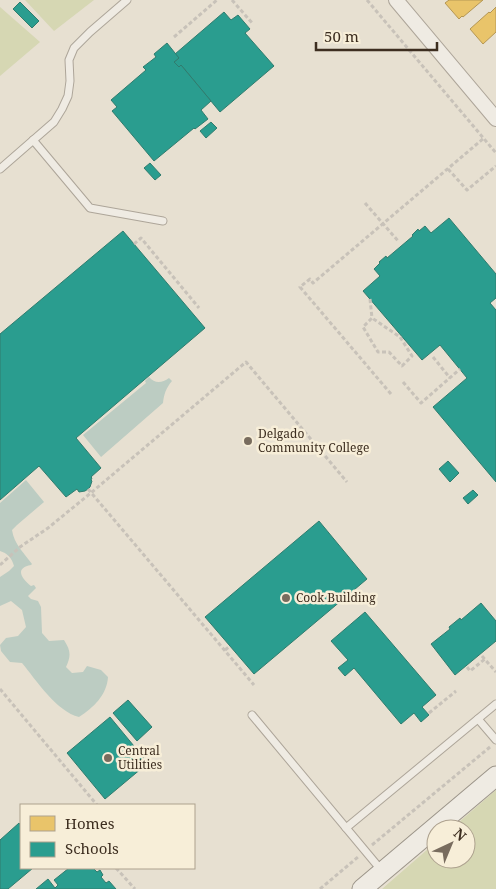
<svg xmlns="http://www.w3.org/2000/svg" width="496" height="889" viewBox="0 0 496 889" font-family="'Noto Serif',serif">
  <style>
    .green { fill: #d6d7b3 }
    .water { fill: #bcccc2 }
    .homes { fill: #e9c46a; stroke: #b59754 }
    .schools { fill: #2a9d8f; stroke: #307c6e }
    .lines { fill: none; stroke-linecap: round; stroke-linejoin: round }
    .lane-casing { stroke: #ada599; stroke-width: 9 }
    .street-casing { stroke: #ada599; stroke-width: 16 }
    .secondary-casing { stroke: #9c958a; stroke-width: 21 }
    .path { stroke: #c8c2b9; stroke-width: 3; stroke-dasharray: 4 2.5; stroke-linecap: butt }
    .lane { stroke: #efebe3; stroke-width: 7 }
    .street { stroke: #efebe3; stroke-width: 14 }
    .secondary { stroke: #efebe3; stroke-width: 19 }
    .poi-dot { fill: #786c5e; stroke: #f7eed8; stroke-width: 2 }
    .labels { text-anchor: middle; stroke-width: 5; stroke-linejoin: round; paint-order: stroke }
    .poi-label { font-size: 12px; fill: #3d2e20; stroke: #f7eed8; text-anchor: start }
  </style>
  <rect width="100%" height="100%" fill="#e7e0d1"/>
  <g class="green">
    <path d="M25 0H94L54 31Z"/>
    <path d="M0 7 40 42 0 76Z"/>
    <path d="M496 790V889H382L436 842V859H466V829H451Z"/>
  </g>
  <g class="water">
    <path d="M149 377C155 384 162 383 169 378L172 381C166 388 164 394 163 403L101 457 83 435 146 383 145 381Z"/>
    <path d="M26 480 44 502 17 525 12 530C14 544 24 553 32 564L31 565C14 568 22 579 31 586L34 585 36 588 28 596 31 599 38 601 41 607 42 633 49 641 64 640C71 651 71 656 66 667L72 673 83 672 87 666 101 670 108 677C107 695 93 708 79 717 57 712 36 680 22 663L10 662 1 651 0 645 6 638 18 636 26 627 22 610 11 601 0 606V577L9 571 14 566C12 558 7 553 0 551V503Z"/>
  </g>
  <g class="homes">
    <path d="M449 0H448H483L463 17 462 16 459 19 445 3Z"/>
    <path d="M496 7V32L483 44 470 29 489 12 490 13Z"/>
  </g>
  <g class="schools">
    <path d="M20 2 39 21 32 28 13 9Z"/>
    <path d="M224 12 231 20 238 15 250 29 245 33 274 66 220 112 181 65 179 67 174 62 179 58 175 54Z"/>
    <path d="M167 43 179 58 174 62 179 67 181 65 211 101 201 110 208 119 195 129 194 128 154 161 112 111 117 107 111 100 146 70 143 67 156 57 154 54Z"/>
    <path d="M211 122 217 128 206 138 200 131Z"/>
    <path d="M150 163 161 175 155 180 144 168Z"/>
    <path d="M449 218 496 274V298L490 303 496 310V482L433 407 467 378 440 345 422 360 363 291 380 276 374 269 380 263 379 262 386 256 387 258 413 236 412 235 418 229 419 231 425 226 431 233Z"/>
    <path d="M123 231 205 328 76 438 101 468 91 477 92 478 91 480 92 481 90 487 88 489 85 491 79 492 77 489 66 497 39 466 0 500V334Z"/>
    <path d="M448 461 459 473 450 482 439 469Z"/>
    <path d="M473 490 478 495 468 504 463 498Z"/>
    <path d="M319 521 367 579 254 674 205 617Z"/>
    <path d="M481 603 496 621V641L455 675 431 644 450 629 449 627 460 618 461 620Z"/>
    <path d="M365 612 436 695 422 707 429 715 421 722 414 713 401 724 354 668 345 676 338 668 348 660 331 641Z"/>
    <path d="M128 700 152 727 137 741 113 713Z"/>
    <path d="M110 717 148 763 105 799 67 753Z"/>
    <path d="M19 823 21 826V868H33L8 889H0V840Z"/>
    <path d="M69 868H93L97 872 100 870 103 875 101 877 106 883 109 881 116 889H36L48 879 55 888 58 885 54 880Z"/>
  </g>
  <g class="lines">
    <g class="lane-casing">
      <g id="lane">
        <path d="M33 140 90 208 163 221"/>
        <path d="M0 169 54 122 62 109 68 96 70 81 69 60 74 48 90 32 127 0"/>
        <path d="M252 715 382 871"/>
        <path d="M478 719 496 740"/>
        <path d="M346 828 496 704"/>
      </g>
    </g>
    <g class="street-casing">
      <path id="street" d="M396 0 496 119"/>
    </g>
    <g class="secondary-casing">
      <path id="secondary" d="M362 889 496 776"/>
    </g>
    <g class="path">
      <path d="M232 0 253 24"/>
      <path d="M367 0 496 153"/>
      <path d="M174 37 217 0"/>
      <path d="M448 169 467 190 496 166"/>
      <path d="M365 203 399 242"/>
      <path d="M134 244 141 238 199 308"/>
      <path d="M370 299 372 318 363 327 378 352H389L402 366 412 356 400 337 372 318"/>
      <path d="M433 357 450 378"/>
      <path d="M403 382 421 403 460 369"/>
      <path d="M391 394 300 287 310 279 313 283 484 138"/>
      <path d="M88 489 254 685"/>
      <path d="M0 565 20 547 48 528 92 492 246 362 347 482"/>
      <path d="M225 650 230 646"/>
      <path d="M482 656 496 672"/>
      <path d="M467 667 470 671 485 659"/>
      <path d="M0 689 97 805"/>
      <path d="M429 713 456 691"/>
      <path d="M372 845 490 747"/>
      <path d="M116 868 135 889"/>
      <path d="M320 889 358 857"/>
    </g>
    <use href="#lane" class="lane"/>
    <use href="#street" class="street"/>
    <use href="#secondary" class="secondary"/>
  </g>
  <g class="poi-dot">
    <circle cx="248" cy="441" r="5"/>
    <circle cx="286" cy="598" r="5"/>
    <circle cx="108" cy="758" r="5"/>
  </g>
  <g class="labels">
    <g class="poi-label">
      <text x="258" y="438">Delgado<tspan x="258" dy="14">Community College</tspan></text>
      <text x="296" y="602">Cook Building</text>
      <text x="118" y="755">Central<tspan x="118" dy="14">Utilities</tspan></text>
    </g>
  </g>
  <rect x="20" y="804" width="175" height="65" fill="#f7eed8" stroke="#ada18e"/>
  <rect x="30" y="816" width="25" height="15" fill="#e9c46a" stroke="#ada18e"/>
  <text x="65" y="829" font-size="15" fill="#3d2e20">Homes</text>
  <rect x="30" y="842" width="25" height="15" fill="#2a9d8f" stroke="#ada18e"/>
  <text x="65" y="854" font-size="15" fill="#3d2e20">Schools</text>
  <g transform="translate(451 844) rotate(44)"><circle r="24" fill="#f7eed8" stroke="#ada18e"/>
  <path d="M0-4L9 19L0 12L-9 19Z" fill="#786c5e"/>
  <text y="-8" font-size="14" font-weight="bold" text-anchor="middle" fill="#3d2e20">N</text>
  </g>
  <path d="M316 42v8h121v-8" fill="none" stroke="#3d2e20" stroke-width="2.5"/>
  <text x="324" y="42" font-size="15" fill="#3d2e20" stroke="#f7eed8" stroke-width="4" paint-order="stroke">50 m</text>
</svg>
